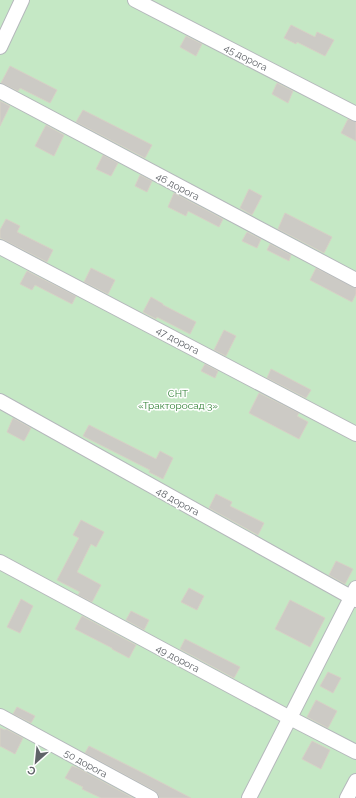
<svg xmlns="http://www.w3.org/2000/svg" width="356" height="798" viewBox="0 0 356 798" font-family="Raleway,sans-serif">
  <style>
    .green { fill: #c5e8c5 }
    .building { fill: #cccac5; stroke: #d6d1c6 }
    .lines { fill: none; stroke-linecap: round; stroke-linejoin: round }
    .minor-casing { stroke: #b5b8bc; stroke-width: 16 }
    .minor { stroke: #fff; stroke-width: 14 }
    .labels { text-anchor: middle; stroke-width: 3; stroke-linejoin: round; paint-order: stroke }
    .street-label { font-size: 10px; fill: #5f6368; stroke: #fff }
    .park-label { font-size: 10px; fill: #348238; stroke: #fff }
  </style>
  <rect width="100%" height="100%" fill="#f1efe8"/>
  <rect class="green" x="0" y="0" width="356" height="798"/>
  <g class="building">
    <path d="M291 25 315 37 317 32 334 40 325 56 297 42 296 44 284 38Z"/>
    <path d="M186 36 202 44 196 56 180 47Z"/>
    <path d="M10 66 57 90 50 103 20 88 18 91 1 83Z"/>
    <path d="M277 83 293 91 288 103 272 94Z"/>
    <path d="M0 101 10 106 0 126Z"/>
    <path d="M83 110 152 145 145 158 76 122Z"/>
    <path d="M348 119 356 122V141L341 133Z"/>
    <path d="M46 125 64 135 54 156 35 146Z"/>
    <path d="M103 155 118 163 111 176 96 169Z"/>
    <path d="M140 175 152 181 147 192 135 186Z"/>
    <path d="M249 189 262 196 252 215 240 208Z"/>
    <path d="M174 193 223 219 219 227 188 211 186 216 168 207Z"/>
    <path d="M285 213 332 237 324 253 278 229Z"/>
    <path d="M6 219 20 226 17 232 53 250 47 262 0 238V230Z"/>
    <path d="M247 232 261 239 257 248 242 241Z"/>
    <path d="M270 244 291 255 289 261 267 250Z"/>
    <path d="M91 268 115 280 108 294 84 282Z"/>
    <path d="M316 268 356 288V294L352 302 310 280Z"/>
    <path d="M27 271 76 296 72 304 35 285 32 290 20 284Z"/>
    <path d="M151 297 163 304V305L196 322 190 334 157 317 156 319 143 312Z"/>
    <path d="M224 330 236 336 226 356 214 350Z"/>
    <path d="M205 364 218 371 215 378 201 371Z"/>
    <path d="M271 369 311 390 306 398 267 378Z"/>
    <path d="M259 393 299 413 297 416 308 422 299 439 249 413Z"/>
    <path d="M13 418 31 428 24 441 7 432Z"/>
    <path d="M89 425 156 459 160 451 173 458 163 479 149 472 150 470 83 436Z"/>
    <path d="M216 494 232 502 230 506 264 523 258 535 209 508Z"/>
    <path d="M81 520 104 532 96 547 91 544 77 572 101 585 92 602 78 595 80 592 57 580 79 538 73 535Z"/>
    <path d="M336 561 353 569 345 584 329 575Z"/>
    <path d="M189 588 204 596 197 610 181 602Z"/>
    <path d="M21 599 33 606 20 633 7 627Z"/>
    <path d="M290 600 325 618 310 647 275 629Z"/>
    <path d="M131 611 149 620 144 630 126 620Z"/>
    <path d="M82 616 136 645 129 658 112 649V648L75 629Z"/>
    <path d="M185 639 240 667 234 678 180 649Z"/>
    <path d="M328 672 341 678 333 693 320 686Z"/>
    <path d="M316 700 337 711 328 728 307 717Z"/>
    <path d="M17 707 35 716 31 723 13 714Z"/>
    <path d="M0 728 5 730 6 729 23 738 15 754 0 746Z"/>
    <path d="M312 741 330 750 321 769 302 759Z"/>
    <path d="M89 746 145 774 191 798H159L158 794 155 791 85 753Z"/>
    <path d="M72 766 78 768 133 798H101L82 789 83 787 65 778Z"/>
  </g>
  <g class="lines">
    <g class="minor-casing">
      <g id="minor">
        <path d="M135 0 356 114"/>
        <path d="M0 47 22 0"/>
        <path d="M0 91 356 280"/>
        <path d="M0 247 356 434"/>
        <path d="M0 401 356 600"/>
        <path d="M0 562 290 718 356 752"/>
        <path d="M0 716 151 798"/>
        <path d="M249 798 356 588"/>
        <path d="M347 798 356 781"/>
      </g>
    </g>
    <use href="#minor" class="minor"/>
  </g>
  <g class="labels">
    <g class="street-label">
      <text transform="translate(246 57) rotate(27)" y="4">45 дорога</text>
      <text transform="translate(178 186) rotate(28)" y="4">46 дорога</text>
      <text transform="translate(178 340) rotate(28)" y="4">47 дорога</text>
      <text transform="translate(178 501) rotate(29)" y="4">48 дорога</text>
      <text transform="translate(178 658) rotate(28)" y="4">49 дорога</text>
      <text transform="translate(86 763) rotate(29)" y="4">50 дорога</text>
    </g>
    <g class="park-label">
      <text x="178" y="397">СНТ<tspan x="178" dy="12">«Тракторосад 3»</tspan></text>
    </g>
  </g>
  <g transform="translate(36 762) rotate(207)" stroke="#ffffff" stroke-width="3" paint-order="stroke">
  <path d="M0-3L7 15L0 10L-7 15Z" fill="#5f6368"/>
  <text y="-6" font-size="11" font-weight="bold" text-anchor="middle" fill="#5f6368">С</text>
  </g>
</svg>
